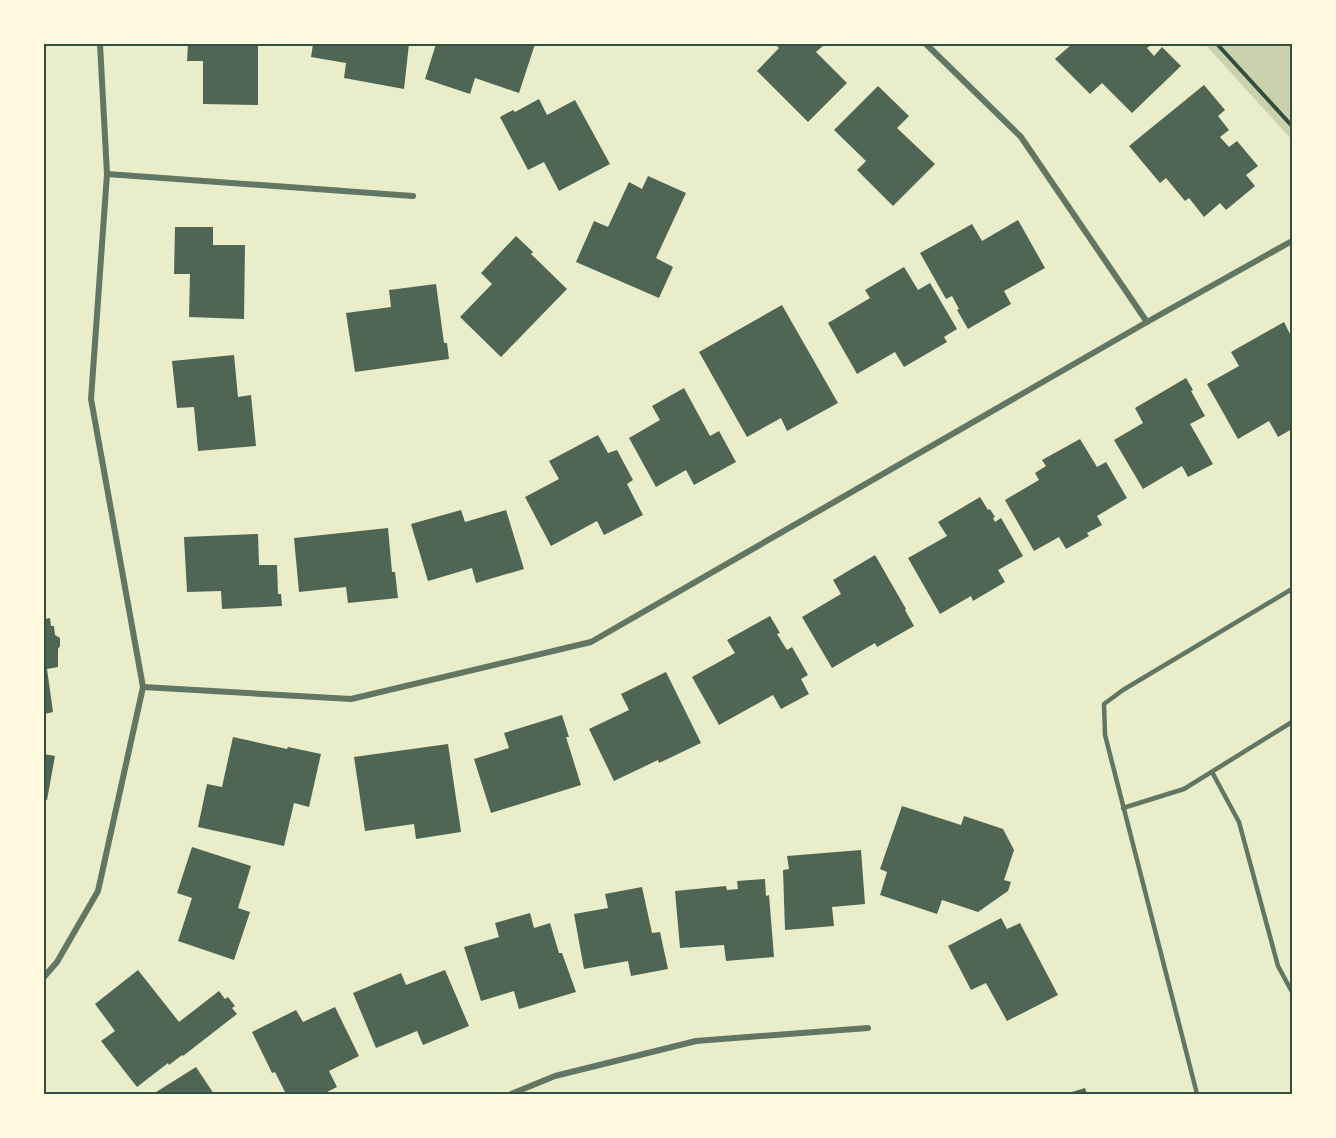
<svg xmlns="http://www.w3.org/2000/svg" width="1336" height="1138" viewBox="0 0 1336 1138" font-family="'IBM Plex Sans',sans-serif">
  <style>
    .green { fill: #cad2ad }
    .building { fill: #4f6655 }
    .lines { fill: none; stroke-linecap: round; stroke-linejoin: round }
    .path { stroke: #344e41; stroke-width: 4 }
    .service { stroke: #617663; stroke-width: 4.5 }
    .minor { stroke: #617663; stroke-width: 6 }
    .neatline { fill: none; stroke: #344e41; stroke-width: 2 }
  </style>
  <rect width="100%" height="100%" fill="#e9edc9"/>
  <path class="green" d="M1205 44H1292V140Z"/>
  <g class="building">
    <path d="M188 44H258V105L203 104V61H187Z"/>
    <path d="M313 44H409L404 89 344 78 346 63 311 57Z"/>
    <path d="M436 44H535L519 93 475 78 470 94 425 79Z"/>
    <path d="M775 44H825L816 52 847 83 808 122 757 71 779 48Z"/>
    <path d="M1072 44H1152L1147 48 1154 56 1162 47 1181 66 1132 113 1102 83 1090 94 1055 59Z"/>
    <path d="M1204 85 1225 110 1218 116 1229 130 1220 137 1229 147 1237 141 1258 166 1246 175 1255 186 1226 210 1220 203 1204 217 1189 198 1185 201 1166 178 1160 183 1129 146Z"/>
    <path d="M878 86 909 116 897 128 935 164 893 206 857 170 866 161 834 130Z"/>
    <path d="M539 99 547 115 575 100 610 164 559 191 544 162 528 170 500 117 513 110 515 112Z"/>
    <path d="M648 176 686 193 656 258 673 267 659 298 576 262 594 221 608 227 629 182 642 189Z"/>
    <path d="M1018 220 1045 268 1004 291 1011 304 968 329 957 310 959 309 952 296 946 299 920 253 972 224 982 241Z"/>
    <path d="M175 227H213V245H245L244 319 189 317 190 274H174Z"/>
    <path d="M516 236 533 252 531 254 567 289 501 357 460 317 492 284 481 273Z"/>
    <path d="M904 267 918 290 930 283 957 329 944 337 947 342 904 367 895 352 857 374 828 323 870 298 865 290Z"/>
    <path d="M436 284 444 343H447L449 359 355 372 346 313 391 307 389 290Z"/>
    <path d="M782 305 838 403 787 431 781 418 747 437 699 352Z"/>
    <path d="M1284 322 1292 338V429L1278 437 1269 421 1238 439 1207 384 1239 366 1231 352Z"/>
    <path d="M234 355 238 397 251 395 256 446 198 451 194 407 177 408 172 361Z"/>
    <path d="M1186 378 1193 390 1191 391 1205 416 1190 424 1213 464 1188 477 1182 466 1143 489 1114 440 1143 423 1135 408Z"/>
    <path d="M684 388 710 436 719 431 736 462 694 485 686 470 656 487 629 438 660 420 652 406Z"/>
    <path d="M598 435 608 453 617 450 633 480 627 484 643 515 604 535 597 521 551 546 525 497 559 479 549 461Z"/>
    <path d="M1080 439 1097 467 1106 462 1127 498 1097 516 1102 525 1087 533 1089 536 1066 549 1059 537 1034 551 1005 500 1039 480 1035 473 1046 466 1042 460Z"/>
    <path d="M980 497 988 510 990 509 995 517 993 518 995 522 1001 518 1023 556 998 570 1005 582 973 601 971 596 940 614 908 558 947 536 938 522Z"/>
    <path d="M461 510 465 522 506 510 524 569 476 583 472 568 428 581 411 524Z"/>
    <path d="M388 528 392 572H395L398 598 348 603 346 587 299 592 294 538Z"/>
    <path d="M258 534 259 565H277L278 594H281L282 606 222 609 221 591 187 592 184 537Z"/>
    <path d="M875 555 906 609 905 610 914 626 877 647 875 643 832 668 802 617 841 594 833 580Z"/>
    <path d="M770 616 780 633 777 634 787 650 792 647 808 675 801 679 809 694 781 709 773 695 719 725 692 677 735 653 727 640Z"/>
    <path d="M50 618 51 626H54L55 635 60 638V646L58 649V667L47 669 53 712 44 714V619Z"/>
    <path d="M666 672 701 743 659 763 658 760 614 781 589 729 629 710 621 694Z"/>
    <path d="M562 715 569 737H566L581 785 491 813 474 759 509 748 504 733Z"/>
    <path d="M233 737 287 749 288 747 321 754 309 807 294 803 284 846 198 827 207 784 222 787Z"/>
    <path d="M448 744 461 832 416 839 414 824 365 831 354 757Z"/>
    <path d="M44 754 55 756 47 800H44Z"/>
    <path d="M902 806 961 825 964 816 1003 829 1014 850 1004 880 1011 882 1008 891 978 912 942 900 937 914 880 895 887 872 880 869Z"/>
    <path d="M192 847 251 866 238 908 250 912 234 960 178 941 192 898 177 893Z"/>
    <path d="M861 850 865 904 832 907 834 926 785 930 783 870 789 869 787 856Z"/>
    <path d="M765 879 766 896 769 895 774 957 726 961 724 945 680 948 675 891 726 886 727 890 738 889 737 881Z"/>
    <path d="M642 887 652 933 660 932 668 969 631 976 628 961 584 969 574 914 608 908 605 894Z"/>
    <path d="M530 913 534 928 550 923 559 953H562L576 992 519 1009 514 991 481 1001 464 947 499 937 495 923Z"/>
    <path d="M1001 918 1007 929 1020 923 1058 995 1007 1021 986 983 971 990 948 946Z"/>
    <path d="M138 970 179 1022 219 991 225 999 228 997 235 1006 232 1008 237 1014 183 1056 182 1055 169 1065 168 1063 137 1087 101 1041 115 1031 95 1004Z"/>
    <path d="M445 970 469 1026 423 1045 417 1031 376 1048 353 993 401 973 406 985Z"/>
    <path d="M335 1007 359 1056 329 1071 337 1087 323 1094H286L275 1072 272 1073 252 1032 296 1010 303 1022Z"/>
    <path d="M196 1067 214 1094H153Z"/>
    <path d="M1085 1088 1087 1094H1065Z"/>
  </g>
  <g class="lines">
    <path class="path" d="M1217 44 1292 126"/>
    <g class="service">
      <path d="M1212 772 1239 822 1278 966 1292 992"/>
      <path d="M1123 808 1184 789 1292 722"/>
      <path d="M1197 1094 1105 735 1104 704 1123 690 1292 589"/>
    </g>
    <g class="minor">
      <path d="M926 44 1021 137 1147 322"/>
      <path d="M107 174 413 196"/>
      <path d="M143 687 351 699 591 642 1147 322 1292 241"/>
      <path d="M44 977 57 962 98 891 143 687 91 399 107 174 100 44"/>
      <path d="M511 1094 555 1076 696 1041 868 1028"/>
    </g>
  </g>
  <rect width="1336" height="1138" fill="none" stroke="#fefae0" stroke-width="90"/>
  <rect x="45" y="45" width="1246" height="1048" class="neatline"/>
</svg>
